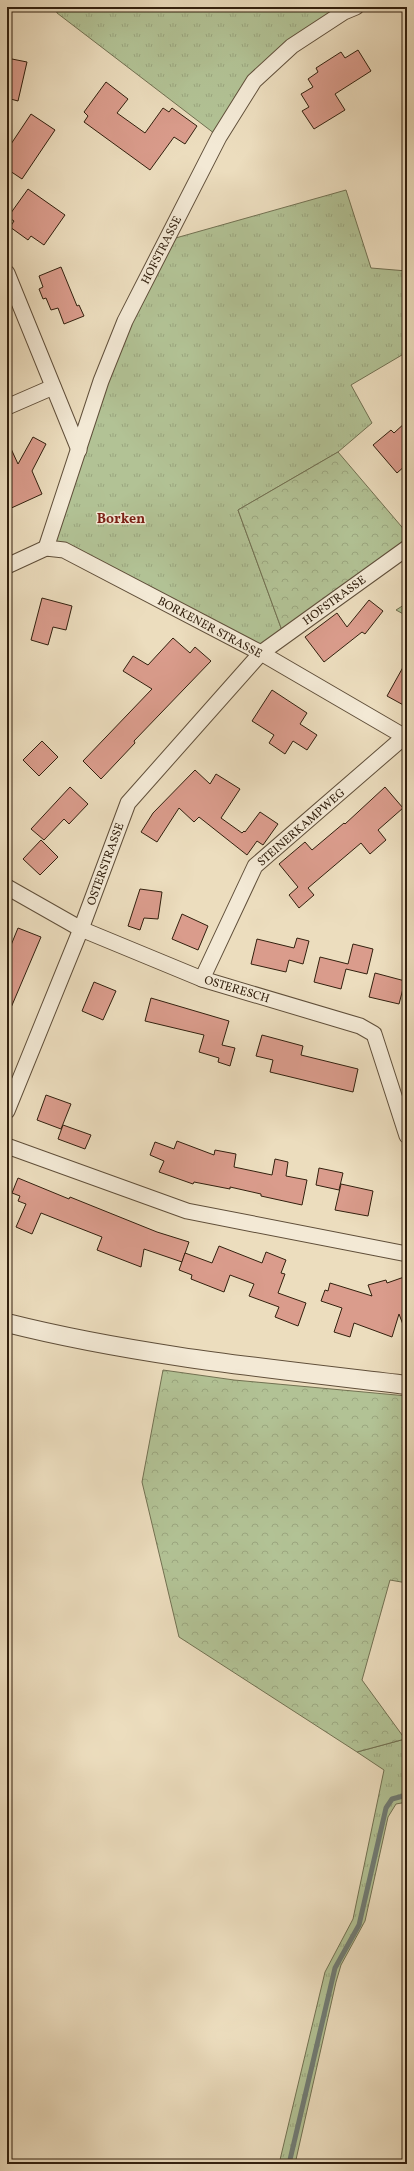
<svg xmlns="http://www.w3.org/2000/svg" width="414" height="2171" viewBox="0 0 414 2171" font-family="Vollkorn,serif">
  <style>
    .grass { fill: url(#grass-tufts); stroke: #727152 }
    .forest { fill: url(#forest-crowns); stroke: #727152 }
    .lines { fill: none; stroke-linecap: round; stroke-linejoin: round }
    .stream { stroke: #717c75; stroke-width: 5 }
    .building { fill: #da9c8c; stroke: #32200e }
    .minor-casing { stroke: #604f3a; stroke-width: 17 }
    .tertiary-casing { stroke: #604f3a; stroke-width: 20 }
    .minor { stroke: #f3e9d5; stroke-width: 15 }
    .tertiary { stroke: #f3e9d5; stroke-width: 18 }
    .labels { text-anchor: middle; stroke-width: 3; stroke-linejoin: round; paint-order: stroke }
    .street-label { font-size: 12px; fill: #32200e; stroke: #f3e9d5 }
    .quarter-label { font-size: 14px; font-weight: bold; fill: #7a1f14; stroke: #f3e9d5 }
  </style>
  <defs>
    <pattern id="grass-tufts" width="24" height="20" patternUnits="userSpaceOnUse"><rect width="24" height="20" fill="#b2c295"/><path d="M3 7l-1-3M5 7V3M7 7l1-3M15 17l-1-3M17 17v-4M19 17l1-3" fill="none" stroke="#9aa67f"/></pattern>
    <pattern id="forest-crowns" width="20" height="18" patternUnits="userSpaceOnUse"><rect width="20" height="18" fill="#b2c295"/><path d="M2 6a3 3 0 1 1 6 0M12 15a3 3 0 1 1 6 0" fill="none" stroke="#9aa67f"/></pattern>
  </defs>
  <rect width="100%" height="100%" fill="#ecddbe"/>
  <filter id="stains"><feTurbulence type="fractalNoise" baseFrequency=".005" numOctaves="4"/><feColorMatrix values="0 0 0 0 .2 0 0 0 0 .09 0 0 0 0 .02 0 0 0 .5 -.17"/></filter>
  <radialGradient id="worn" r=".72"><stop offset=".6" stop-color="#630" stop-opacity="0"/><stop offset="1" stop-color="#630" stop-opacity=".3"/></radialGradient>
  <g class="grass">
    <path d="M56 7H341L254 81 219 137 57 13Z"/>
    <path d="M346 190 371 268 407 271V352L351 385 372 423 338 452 238 510 284 636 261 653 46 548 79 450 165 241Z"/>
    <path d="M407 603V616L396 610Z"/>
    <path d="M405 1739 407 1742V1802L396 1804 388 1817 365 1921 341 1965 336 1982 295 2164H279L325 1972 353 1919 384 1770 357 1752Z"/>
  </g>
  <g class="forest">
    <path d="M338 452 407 533V548L284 636 238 510Z"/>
    <path d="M163 1370 234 1380 407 1396V1583L390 1580 362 1680 405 1739 357 1752 179 1637 142 1482Z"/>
  </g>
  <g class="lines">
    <path class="stream" d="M289 2164 335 1968 359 1925 386 1808 392 1799 407 1795"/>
  </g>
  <g class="building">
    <path d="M358 50 371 71 335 94 345 110 314 129 302 111 309 107 301 94 313 87 308 79 318 72 316 68 341 52 345 58Z"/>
    <path d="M7 58 27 62 18 101 7 98Z"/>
    <path d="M106 82 128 99 117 113 145 133 163 108 169 112 172 108 197 126 185 144 174 137 150 170 84 122 88 116 84 112Z"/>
    <path d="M31 114 55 130 22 179 7 169V150Z"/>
    <path d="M28 189 65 215 44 245 31 236 28 240 10 227 14 221 8 217Z"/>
    <path d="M61 267 77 306 79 305 84 316 64 324 58 308 51 310 46 298 43 299 39 289 43 287 39 276Z"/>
    <path d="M407 421V464L397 473 373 445 391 430 394 433Z"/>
    <path d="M33 437 46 444 32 471 42 494 7 510V440L18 464Z"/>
    <path d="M42 598 72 606 66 630 53 627 48 645 31 640Z"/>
    <path d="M369 600 383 611 365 634 362 632 324 662 305 637 337 613 347 627Z"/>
    <path d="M173 638 190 653 195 647 211 661 134 741 135 743 101 779 83 761 152 689 123 671 133 656 148 665Z"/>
    <path d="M407 660V707L387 696Z"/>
    <path d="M272 690 307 713 300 724 317 735 307 750 293 741 285 754 269 743 274 735 252 721Z"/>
    <path d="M42 741 58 757 39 776 23 760Z"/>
    <path d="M195 770 210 784 216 774 240 789 221 818 242 833 244 831 245 832 260 812 278 824 263 845 257 841 247 855 199 817 194 822 179 808 157 842 141 832 153 813Z"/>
    <path d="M70 787 88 804 69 824 64 819 44 840 31 829Z"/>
    <path d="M385 787 403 808 378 830 386 840 370 854 361 843 308 888 314 895 299 908 289 895 298 887 279 864 305 842 312 850 344 823 345 824Z"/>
    <path d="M41 840 58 857 40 875 23 859Z"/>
    <path d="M140 889 162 892 158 919 144 918 140 930 128 926Z"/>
    <path d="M182 914 208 926 198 950 172 939Z"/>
    <path d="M18 928 41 937 7 1017V955Z"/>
    <path d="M297 938 309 941 303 964 289 960 286 972 251 964 257 939 294 948Z"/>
    <path d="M353 944 373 949 367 974 346 969 341 989 314 982 320 957 348 964Z"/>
    <path d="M375 973 405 981 399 1004 369 997Z"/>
    <path d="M94 982 116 991 103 1020 82 1011Z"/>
    <path d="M151 998 229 1021 222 1045 235 1048 230 1066 218 1062 219 1058 199 1052 204 1035 145 1021Z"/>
    <path d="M262 1035 303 1046 301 1055 358 1069 353 1092 270 1072 273 1060 256 1056Z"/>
    <path d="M46 1095 71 1104 61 1129 37 1120Z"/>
    <path d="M63 1125 91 1135 85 1149 58 1139Z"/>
    <path d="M177 1141 214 1155 215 1150 236 1154 234 1167 272 1175 275 1159 288 1162 286 1176 307 1180 302 1205 261 1196V1194L230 1187V1189L194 1182 193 1184 159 1172 164 1161 150 1155 155 1142 174 1149Z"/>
    <path d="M319 1168 343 1173 339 1190 316 1185Z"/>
    <path d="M18 1178 69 1199 70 1197 157 1232 189 1242 182 1262 144 1249 141 1267 97 1250 102 1237 41 1213 32 1234 16 1227 26 1204 18 1201 20 1196 12 1193Z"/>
    <path d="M341 1184 373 1191 368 1216 335 1210Z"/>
    <path d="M219 1246 262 1263 266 1252 286 1260 281 1273 285 1274 278 1293 306 1303 298 1326 275 1317 279 1307 249 1296 254 1284 230 1275 224 1292 191 1279 192 1275 179 1270 185 1253 212 1263Z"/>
    <path d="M407 1276V1330H405L399 1314 392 1337 354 1323 350 1337 334 1332 342 1308 321 1301 325 1290 328 1291 330 1283 372 1296 368 1285 386 1280 387 1283Z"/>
  </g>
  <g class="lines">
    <g class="minor-casing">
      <g id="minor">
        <path d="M7 273 79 450"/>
        <path d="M7 407 53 387"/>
        <path d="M46 548 101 381 125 321 219 137 254 81 292 46 344 12 356 7"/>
        <path d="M7 566 46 548 64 550 261 653 407 738"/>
        <path d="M7 887 81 929 202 979 360 1026 374 1034 407 1136"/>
        <path d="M202 979 255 866 404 737"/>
        <path d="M7 1111 81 929 128 803 261 653 407 548"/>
        <path d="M7 1146 187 1211 407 1254"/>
      </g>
    </g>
    <g class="tertiary-casing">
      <path id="tertiary" d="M7 1323C138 1356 273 1369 407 1385"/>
    </g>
    <use href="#minor" class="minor"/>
    <use href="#tertiary" class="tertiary"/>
  </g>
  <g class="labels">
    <g class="street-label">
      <text transform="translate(161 250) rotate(-63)" y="4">HOFSTRASSE</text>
      <text transform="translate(334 600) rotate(-36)" y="4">HOFSTRASSE</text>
      <text transform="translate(210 627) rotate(28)" y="4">BORKENER STRASSE</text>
      <text transform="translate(301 827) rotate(-41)" y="4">STEINERKAMPWEG</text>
      <text transform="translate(105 864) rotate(-70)" y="4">OSTERSTRASSE</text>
      <text transform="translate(237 989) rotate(17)" y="4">OSTERESCH</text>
    </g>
    <g class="quarter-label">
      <text x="121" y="523">Borken</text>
    </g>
  </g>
  <rect width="414" height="2171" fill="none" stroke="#ecddbe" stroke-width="24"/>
  <rect x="8" y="8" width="398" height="2155" fill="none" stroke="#32200e" stroke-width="2"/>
  <rect x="12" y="12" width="390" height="2147" fill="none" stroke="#32200e"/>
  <rect width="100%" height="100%" filter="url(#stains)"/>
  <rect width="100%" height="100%" fill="url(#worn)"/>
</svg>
